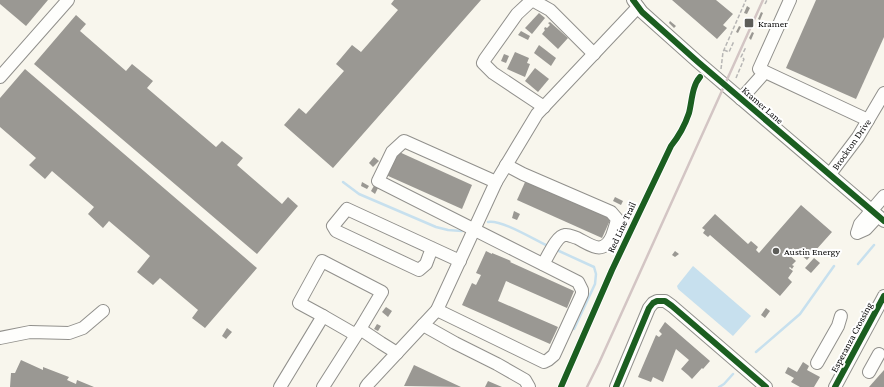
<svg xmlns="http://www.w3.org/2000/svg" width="884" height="387" viewBox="0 0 884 387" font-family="'Crimson Pro',serif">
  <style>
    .water { fill: #c7e0ee }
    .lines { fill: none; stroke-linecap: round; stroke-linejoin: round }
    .stream { stroke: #c7e0ee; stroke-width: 2.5 }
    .building { fill: #9a9893 }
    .minor-casing { stroke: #91908c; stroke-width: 14 }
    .path { stroke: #b7b6b5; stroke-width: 1.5; stroke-dasharray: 4 2; stroke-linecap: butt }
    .minor { stroke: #fefefc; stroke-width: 12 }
    .rail { stroke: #d3c5c4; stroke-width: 2.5 }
    .cycleway-casing { stroke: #fff; stroke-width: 8 }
    .cycleway { stroke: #1b5e20; stroke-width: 6 }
    .poi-dot { fill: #5d5d59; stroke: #fff; stroke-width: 1.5 }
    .labels { text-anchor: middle; stroke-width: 4; stroke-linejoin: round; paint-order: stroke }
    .poi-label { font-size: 10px; fill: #0a0a0a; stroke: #fff; text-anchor: start }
    .street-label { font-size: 10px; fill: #0a0a0a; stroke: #fff }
  </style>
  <rect width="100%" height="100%" fill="#f8f6ed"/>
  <path class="water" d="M693 266 751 316 733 336 678 289 677 286Z"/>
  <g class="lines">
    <g class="stream">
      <path d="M343 182 359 194 436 227 448 230 462 231"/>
      <path d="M488 222C500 219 533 239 546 245"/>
      <path d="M559 251 594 267 596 274 595 284 574 329"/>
      <path d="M858 264 874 245"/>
      <path d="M756 352 800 314 834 266"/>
      <path d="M719 387 724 384 733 374"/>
    </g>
  </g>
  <g class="building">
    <path d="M0 0H48L26 26 0 4Z"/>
    <path d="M394 0H481L333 168 284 125 299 108 306 114 344 71 336 64 352 45 361 52 398 10 391 4Z"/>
    <path d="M672 0H716L733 14 723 25 727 28 717 39Z"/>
    <path d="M816 0H884V37L856 99 786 68Z"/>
    <path d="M747 6 750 8 747 14 744 13Z"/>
    <path d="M761 12 763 13 760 20 758 19Z"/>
    <path d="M539 13 545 18 532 34 525 28Z"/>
    <path d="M76 15 86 24 80 31 126 71 132 64 153 81 147 88 216 147 222 141 243 158 237 165 282 204 288 197 298 206 257 254 34 64Z"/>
    <path d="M670 21 676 26 674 28 669 23Z"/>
    <path d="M550 22 568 38 558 49 542 34 545 30 544 29 545 27 547 28 550 25 548 23Z"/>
    <path d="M739 26 741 27 738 33 736 32Z"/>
    <path d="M521 31 530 36 528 40 518 35Z"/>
    <path d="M752 32 754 33 751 40 749 38Z"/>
    <path d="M539 45 556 58 551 66 534 53Z"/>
    <path d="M515 52 529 58 527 63 530 64 525 77 507 69Z"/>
    <path d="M504 54 509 56 506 63 501 61Z"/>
    <path d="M535 68 549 79 538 92 525 81Z"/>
    <path d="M25 69 257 268 205 328 192 318 198 310 160 278 153 285 137 272 150 256 109 221 103 228 88 214 94 207 52 171 45 179 29 165 36 158 0 127V98Z"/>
    <path d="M397 151 472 185 462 209 386 175Z"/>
    <path d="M374 157 379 161 373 167 369 163Z"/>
    <path d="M526 180 611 218 602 238 517 200Z"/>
    <path d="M362 182 369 186 367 189 361 186Z"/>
    <path d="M375 184 379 186 375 194 371 191Z"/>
    <path d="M615 197 623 201 621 205 613 201Z"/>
    <path d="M801 205 832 232 807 260 793 248 788 254 796 261 792 265 794 266 792 269 790 267 789 268 793 271 788 278 792 282 780 296 710 235 708 237 703 233 705 230 702 228 715 214 748 244 751 241 758 247 756 250 759 253Z"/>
    <path d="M514 211 520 214 517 220 512 218Z"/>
    <path d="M486 251 492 254V253L511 261 510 262 574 291 567 308 506 281 498 301 558 327 550 344 462 305 472 283 476 285 481 275 476 273Z"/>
    <path d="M675 251 679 254 675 257 672 255Z"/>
    <path d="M814 258 820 263 811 273 805 268Z"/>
    <path d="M386 307 392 311 388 317 382 312Z"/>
    <path d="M766 308 770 311 765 318 761 315Z"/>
    <path d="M665 322 710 361 703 369 702 368 692 379 688 375 681 369 689 360 676 349 663 382 653 377 651 382 638 377 656 335 659 337 662 334 659 331Z"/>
    <path d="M377 324 381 326 378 331 374 329Z"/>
    <path d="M227 328 232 332 226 339 222 336Z"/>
    <path d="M21 360 43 370V367L69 377 67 380 76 384 77 380 94 387H10L11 373H15Z"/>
    <path d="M803 362 809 366 807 370 820 377 814 387H800L791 382 794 378 785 373 788 367 797 372Z"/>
    <path d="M414 365 461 387 404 386Z"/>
    <path d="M884 370V387H869Z"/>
    <path d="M488 381 502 387H485Z"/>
  </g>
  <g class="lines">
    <g class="minor-casing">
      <g id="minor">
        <path d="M633 0 642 12 698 62 884 221"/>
        <path d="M790 0 759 69 868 120"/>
        <path d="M0 77 68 0"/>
        <path d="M741 99 765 72"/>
        <path d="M544 107 493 73 483 63 485 59 517 14 532 0 550 10 594 54"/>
        <path d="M506 165 523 174 611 212 617 219C616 225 614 230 612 236 603 256 591 245 577 238 573 237 568 234 565 235 556 236 548 257 543 264"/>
        <path d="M830 174 858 137 884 93"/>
        <path d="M878 216 866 229 857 233 860 224 884 196"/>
        <path d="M432 248 426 264 419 270 336 231 333 226 347 209 460 261"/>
        <path d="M437 310 544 362 548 360 554 355 582 294V290L578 282 378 181 392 152 404 141 496 182"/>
        <path d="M323 316 299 303 322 261 382 292 360 329"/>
        <path d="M423 325 455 343 497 364 525 380 529 387"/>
        <path d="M0 338 30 332 69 333 83 328 103 311"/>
        <path d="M817 363 838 326 841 316"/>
        <path d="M869 372 879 354"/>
        <path d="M280 387 323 316 356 335"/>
        <path d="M323 387 360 329 381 343 397 353"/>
        <path d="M366 387 368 384 437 310 496 182 537 114 638 7"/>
        <path d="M616 387 649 308 653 303 657 301H665L672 306 766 387"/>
        <path d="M835 387 884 296"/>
      </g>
    </g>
    <g class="path">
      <path d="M765 4 767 0"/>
      <path d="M724 50 729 52 734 41"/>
      <path d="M721 69 723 52 746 0"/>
      <path d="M736 78 744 59 741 57 746 47"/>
    </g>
    <use href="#minor" class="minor"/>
    <path class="rail" d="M587 387 599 363 763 0"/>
    <g class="cycleway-casing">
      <g id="cycleway">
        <path d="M633 0 642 12 698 62 884 221"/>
        <path d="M561 387 612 270 671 146C679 136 685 125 689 113 692 101 692 86 700 77"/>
        <path d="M616 387 649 308 653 303 657 301H665L672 306 766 387"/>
        <path d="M835 387 884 296"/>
      </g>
    </g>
    <use href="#cycleway" class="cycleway"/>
  </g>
  <g class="poi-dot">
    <rect x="744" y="18" width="10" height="10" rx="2"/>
    <circle cx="776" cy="251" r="4"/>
  </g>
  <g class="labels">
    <g class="poi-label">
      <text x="758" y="27">Kramer</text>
      <text x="784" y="255">Austin Energy</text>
    </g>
    <g class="street-label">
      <text transform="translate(763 105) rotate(41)" y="4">Kramer Lane</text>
      <text transform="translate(851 144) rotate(-55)" y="4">Brockton Drive</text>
      <text transform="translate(621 227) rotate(-65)" y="4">Red Line Trail</text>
      <text transform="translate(851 337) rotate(-62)" y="4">Esperanza Crossing</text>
    </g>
  </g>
</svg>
